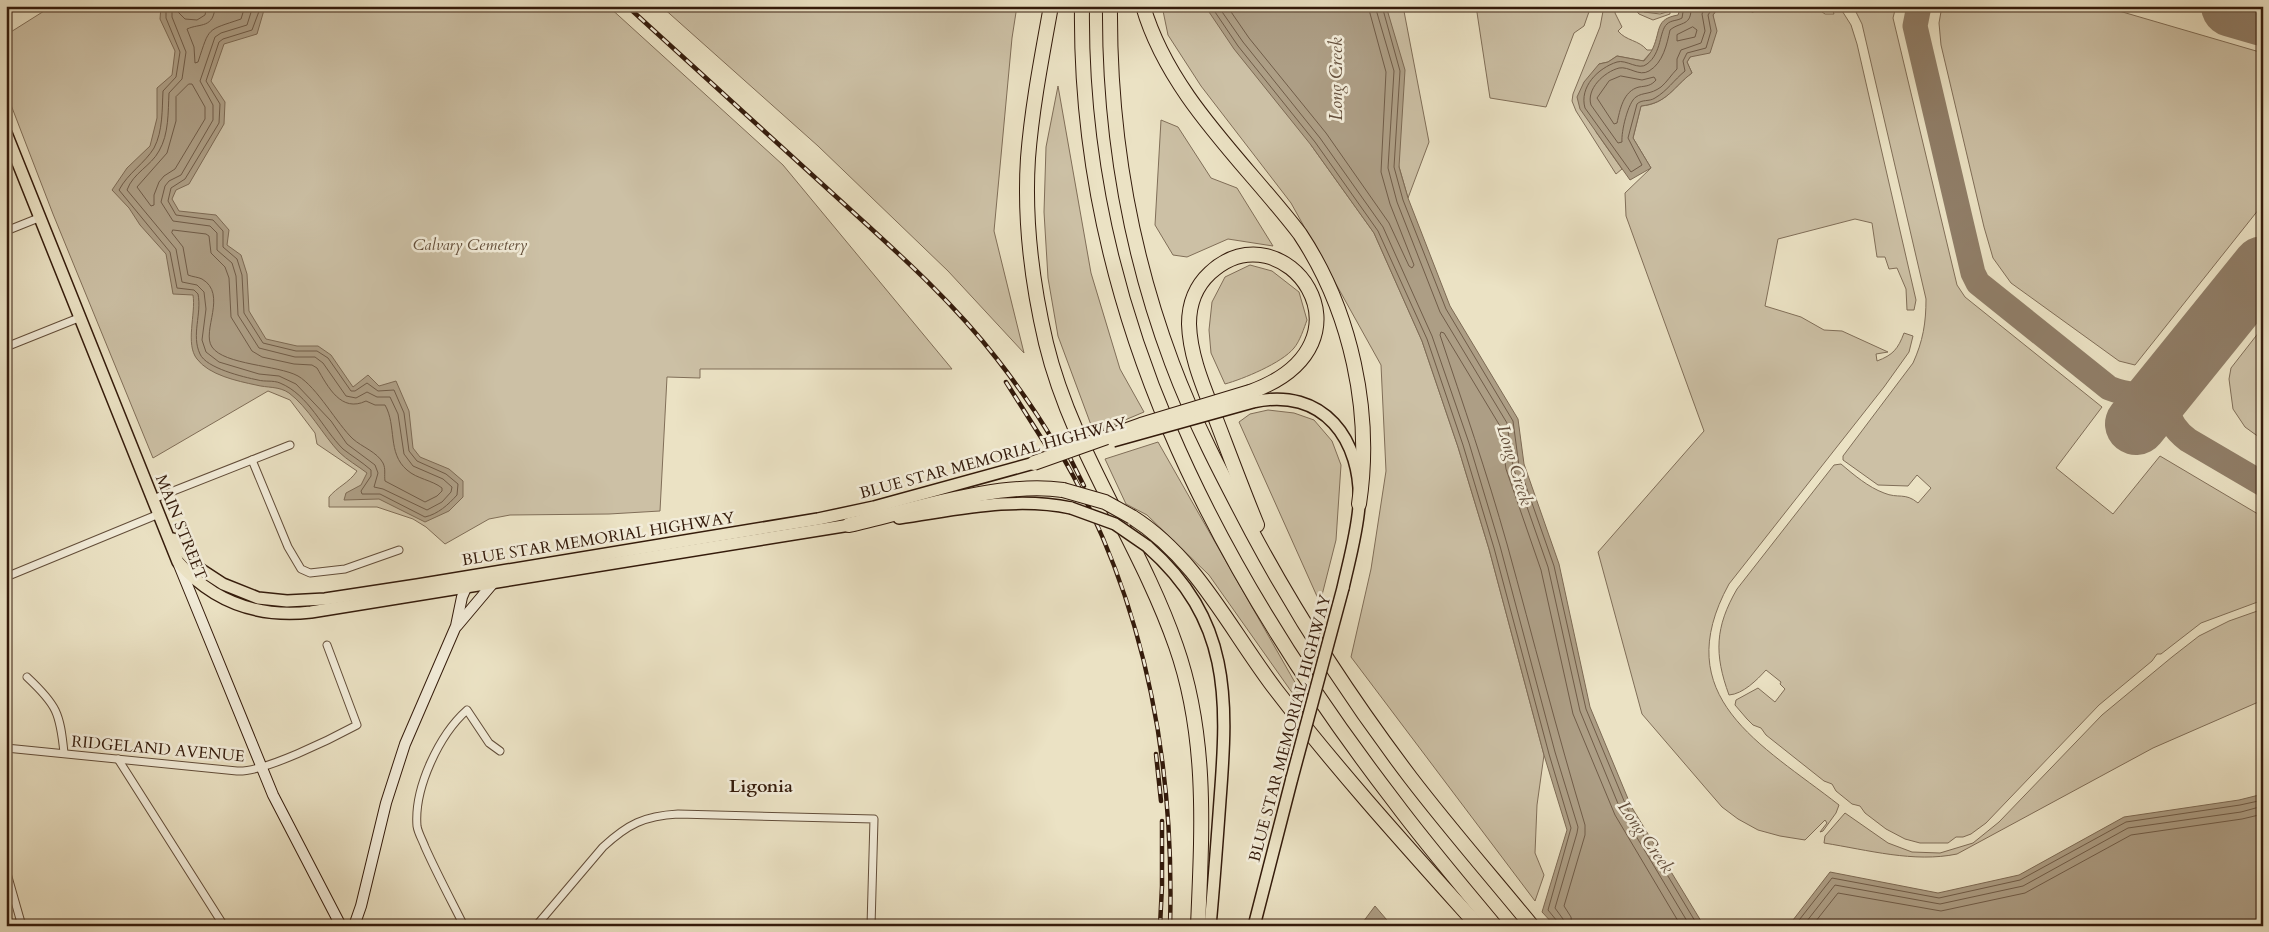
<svg xmlns="http://www.w3.org/2000/svg" width="2269" height="932" viewBox="0 0 2269 932" font-family="Cardo,serif">
  <style>
    .green { fill: #ccc0a5; stroke: #806e58 }
    .water { fill: #ad9e85; stroke: #7d6a54 }
    .lines { fill: none; stroke-linecap: round; stroke-linejoin: round }
    .shore { stroke: #705c48; stroke-width: 1 }
    .taxiway { stroke: #907e68; stroke-width: 25 }
    .runway { stroke: #907e68; stroke-width: 62 }
    .street-casing { stroke: #624d39; stroke-width: 9 }
    .secondary-casing { stroke: #341b0b; stroke-width: 12 }
    .primary-casing { stroke: #341b0b; stroke-width: 14 }
    .highway-casing { stroke: #341b0b; stroke-width: 16 }
    .street { stroke: #f2ecd9; stroke-width: 7 }
    .secondary { stroke: #f2ecd9; stroke-width: 10 }
    .primary { stroke: #ebe2c4; stroke-width: 11 }
    .highway { stroke: #ebe2c4; stroke-width: 14 }
    .rail-casing { stroke: #341b0b; stroke-width: 4.5 }
    .rail { stroke: #f2ecd9; stroke-width: 2.5; stroke-dasharray: 8; stroke-linecap: butt }
    .primary-bridge-casing { stroke: #341b0b; stroke-width: 14; stroke-linecap: butt }
    .highway-bridge-casing { stroke: #341b0b; stroke-width: 16; stroke-linecap: butt }
    .primary-bridge { stroke: #ebe2c4; stroke-width: 11 }
    .highway-bridge { stroke: #ebe2c4; stroke-width: 14 }
    .labels { text-anchor: middle; stroke-width: 5; stroke-linejoin: round; paint-order: stroke }
    .park-label { font-size: 16px; font-style: italic; fill: #624d39; stroke: #f2ecd9 }
    .street-label { font-size: 16px; fill: #341b0b; stroke: #f2ecd9 }
    .water-label { font-size: 18px; font-style: italic; fill: #644f3c; stroke: #f2ecd9 }
    .neighbourhood-label { font-size: 18px; font-weight: bold; fill: #341b0b; stroke: #f2ecd9 }
  </style>
  <rect width="100%" height="100%" fill="#ebe2c4"/>
  <filter id="stains"><feTurbulence type="fractalNoise" baseFrequency=".004" numOctaves="4"/><feColorMatrix values="0 0 0 0 .2 0 0 0 0 .09 0 0 0 0 .02 0 0 0 .5 -.17"/></filter>
  <radialGradient id="worn" r=".72"><stop offset=".6" stop-color="#630" stop-opacity="0"/><stop offset="1" stop-color="#630" stop-opacity=".3"/></radialGradient>
  <g class="green">
    <path d="M52 6H608L783 165 952 369H700V378L667 377 660 511 609 514 510 515 489 519 445 544 426 527 413 519 377 507H329V497C337 487 349 483 357 471L317 444 315 433 290 400 268 391 153 458 53 214 6 92V35Z"/>
    <path d="M661 6H1017L1012 38 994 231 1024 353 948 271 818 146Z"/>
    <path d="M1162 6H1331L1311 145 1374 233 1422 341 1458 447 1489 549 1544 755 1537 805 1535 853 1544 875 1535 901 1351 657 1371 569 1386 471 1381 365 1291 203 1201 86 1168 35Z"/>
    <path d="M1353 6H1403L1429 142 1408 198Z"/>
    <path d="M1476 6H1591L1584 26 1574 33 1546 107 1490 98Z"/>
    <path d="M1604 6H1616L1615 13 1622 27 1618 31C1626 41 1639 40 1647 50H1653L1643 61 1617 56 1608 62 1599 64 1596 132 1622 169 1616 174 1576 111 1572 101 1573 94 1600 27Z"/>
    <path d="M1632 6H1644V12L1660 14 1670 11V14L1653 20 1639 14Z"/>
    <path d="M1762 6H1819L1818 9 1825 14H1834L1831 6H1839L1851 25 1857 44 1916 300 1914 310H1907L1906 289 1897 268 1889 269 1885 257H1877L1872 223 1855 219 1778 239 1765 306 1801 317 1824 330 1842 331 1888 352 1876 354 1877 361C1893 355 1898 349 1904 333L1913 336 1909 352 1884 387 1729 584C1667 697 1761 744 1839 805L1836 813 1823 831 1820 832 1827 823 1825 820 1805 840 1780 836 1758 830 1738 819 1722 807 1709 792 1642 714 1598 552 1704 431 1626 216 1625 193 1651 168 1633 138 1641 106C1667 104 1674 86 1692 73L1687 62 1714 22 1713 15 1718 8 1733 7 1753 12Z"/>
    <path d="M1853 6H1896L1893 18 1957 285 1965 297 2102 407 2056 468 2113 514 2160 456 2263 517V600L2201 623 2161 654H2157L2152 661 2099 705 1986 823 1971 834 1963 837H1956L1948 843H1920L1905 839 1886 829 1865 813 1860 806 1852 804 1836 791 1832 784 1824 781 1766 735 1761 728 1753 725 1747 719 1735 705 1736 700 1758 688 1775 702 1785 689 1780 684 1781 682 1766 670C1757 680 1743 694 1729 695 1714 654 1715 627 1737 589L1834 465 1841 464C1854 475 1868 487 1884 493 1898 499 1905 492 1918 503L1931 488 1917 475 1908 486 1878 485 1843 460V456L1913 363C1923 341 1926 323 1926 299L1862 24Z"/>
    <path d="M1942 6H2102L2263 53V204L2135 365 2119 361 2011 283 1993 258 1984 227 1941 45 1939 23Z"/>
    <path d="M1058 86 1091 273 1120 369 1144 412 1094 433 1058 336 1048 278 1044 212 1046 147Z"/>
    <path d="M1161 120 1178 127 1211 178 1237 188 1273 246 1228 239 1187 257 1173 255 1155 225Z"/>
    <path d="M1250 265 1272 271 1299 292 1307 320C1304 328 1300 341 1294 348 1282 363 1243 379 1225 384L1211 353 1209 330 1212 302 1225 277Z"/>
    <path d="M2263 327V440L2245 427 2233 409 2229 379 2231 368Z"/>
    <path d="M1268 410 1294 413 1314 420 1332 441 1341 465 1336 540 1320 603 1239 422 1250 414Z"/>
    <path d="M1158 442 1301 693 1298 701 1209 575 1147 515 1126 504 1105 459Z"/>
    <path d="M2263 609V700L2153 748 1957 854C1914 863 1868 850 1824 843L1825 836 1845 813 1888 843 1912 852 1940 853 1973 843 1999 822 2102 715 2172 657 2199 636 2229 621Z"/>
  </g>
  <g class="water">
    <path d="M161 6H183V8L194 9 200 6H272L264 10 257 34 224 44 211 81 225 102 224 124 189 184 176 190 172 199 179 211 216 215 229 230 227 245 241 255 247 274 249 311 266 339 297 346H318L331 355 353 387 368 375 379 386 396 381 409 411 413 448 420 457 449 469 463 481V497L449 511 425 522 379 499 344 500 346 493 361 485 367 473C358 466 347 460 339 452 323 435 308 407 289 393 279 386 267 388 256 385 237 381 209 375 197 359 185 344 196 314 193 295L173 294 166 254 140 225 129 208 112 190 127 168 150 146 157 118V88L172 75 175 51 160 19Z"/>
    <path d="M1205 6H1386L1405 70 1399 167 1408 198 1450 306 1518 419 1524 464 1559 564 1590 707 1631 806 1701 921 1793 920 1830 872 1938 893 2019 875 2124 817 2239 800 2263 794V926H1555L1542 912 1567 830 1544 755 1489 549 1458 447 1422 341 1374 233 1311 145 1234 49Z"/>
    <path d="M1678 6H1762L1753 12 1733 7 1718 8 1713 15 1717 31 1710 53 1690 57 1687 62 1692 73C1673 87 1668 103 1641 106L1633 138 1651 168 1630 180 1580 109 1577 97 1584 82 1599 64 1608 62 1617 56 1644 61C1647 57 1651 53 1653 48 1661 30 1655 19 1678 15L1680 9Z"/>
    <path d="M1375 906 1392 926H1360Z"/>
  </g>
  <g class="lines">
    <g class="shore">
      <path d="M166 6V18L180 52 176 77 163 91C162 109 163 131 154 148 145 163 128 173 119 190L170 252 177 288 194 290 198 294C202 314 191 335 200 354 206 368 243 377 258 380 265 382 273 380 280 383 309 395 322 428 343 449 352 456 362 462 371 470V476L361 491 362 494H380L425 517C438 514 448 505 457 495L458 484 446 474 417 461 409 451 404 413 394 390 378 391 367 383 355 391H351L328 358 317 351H296L263 343 244 313 242 275 237 259 223 247V231L213 220 176 215 168 201 171 188 185 179 219 123 220 104 206 81 219 42 223 39 252 30 261 6"/>
      <path d="M207 6 205 15 197 20 185 19 176 10 172 11V17L186 52 182 79 169 93C168 112 169 134 159 151 151 166 133 173 127 190L176 249 182 282 197 285 204 292 206 309 202 340 206 352 219 362 259 374 279 376 296 384 331 421 347 444 375 465 378 473 374 487 383 489 427 510 442 502 451 492 452 487 443 479 413 466 404 454 398 414 390 397H377L367 392 356 398 346 396 323 363 315 357H295L259 348 238 315 236 276 232 263 217 250V233L210 226 173 221 161 202 165 186 169 181 181 175 213 120V105L200 81 215 37 221 33 247 25 253 6"/>
      <path d="M215 6C214 29 200 23 187 29L194 47 195 63 198 62C210 26 206 31 241 19L245 6"/>
      <path d="M1211 6 1238 46 1315 142 1378 231 1427 339 1463 445 1494 548 1549 754 1571 828 1548 910 1557 921 1558 926"/>
      <path d="M1218 6 1243 42 1320 138 1383 227 1432 336 1469 443 1500 546 1555 752 1578 827 1577 833 1555 908 1563 919 1565 926"/>
      <path d="M1227 6 1249 38 1326 133 1389 223 1409 266 1412 268 1414 265 1390 204 1381 172 1386 72 1368 6"/>
      <path d="M1375 6 1394 71 1388 168 1397 202 1440 312 1507 423 1513 467 1548 567 1580 711 1621 811 1690 926"/>
      <path d="M1382 6 1400 71 1394 167 1403 200 1446 309 1513 421 1519 466 1554 566 1586 709 1627 808 1698 926"/>
      <path d="M1684 6 1682 18C1677 21 1671 20 1667 24 1659 31 1662 53 1647 64 1639 71 1626 59 1617 62 1598 68 1579 87 1585 108L1631 172 1642 165 1628 138 1637 104C1642 99 1649 102 1655 98 1667 91 1674 80 1685 71L1683 61 1687 53 1706 48 1711 31 1708 15 1714 6"/>
      <path d="M1691 6C1692 27 1681 21 1670 30 1667 44 1663 63 1649 71 1639 77 1629 66 1619 68 1604 72 1586 89 1591 105L1618 143 1622 142C1621 132 1628 102 1636 97 1643 92 1650 95 1661 87 1667 82 1671 75 1677 69V59L1681 50 1701 43 1705 31 1702 14 1706 6"/>
      <path d="M1693 27 1697 30 1695 37 1677 41V35Z"/>
      <path d="M1621 76 1642 80 1654 77 1656 80C1651 86 1646 86 1639 87 1623 91 1620 110 1617 123L1614 124 1597 98 1609 81Z"/>
      <path d="M189 84H192L205 107V119L175 169 164 176 159 182 154 195V205L151 206 137 187 167 153 176 121V97Z"/>
      <path d="M173 230 206 234 209 236 211 253 225 267 229 278 231 317 252 351 262 357 294 364 312 365 317 368C328 387 341 413 366 401L375 405H385C397 426 387 453 407 470 417 479 432 480 442 488V491L437 496 425 502 385 481C384 475 386 469 383 463 377 452 362 447 353 439 337 424 317 387 298 376 278 365 224 365 212 347 201 331 228 294 202 279 198 277 193 277 188 275L183 247 172 233Z"/>
      <path d="M1572 926 1571 917 1564 906 1585 835V825C1557 732 1533 638 1507 544 1487 473 1463 404 1440 335L1441 332 1444 333 1500 426 1506 469 1541 570 1573 714 1615 815 1681 926"/>
      <path d="M1736 926 1796 924 1832 878 1939 898 2020 880 2126 822 2240 805 2263 800"/>
      <path d="M1803 926 1835 885 1940 904 2023 886 2128 828 2241 812 2263 806"/>
      <path d="M1812 926 1838 893 1941 911 2025 893 2131 835 2242 819 2263 814"/>
    </g>
    <g class="taxiway">
      <path d="M1919 6 1915 26 1973 273 1978 283 2109 388C2139 400 2152 393 2177 375"/>
      <path d="M2177 375C2163 400 2163 421 2188 440L2263 484"/>
    </g>
    <g class="runway">
      <path d="M2232 6 2263 15"/>
      <path d="M2136 424 2263 267"/>
    </g>
    <g class="street-casing">
      <g id="street">
        <path d="M6 231 41 217"/>
        <path d="M6 347 81 317"/>
        <path d="M252 460 288 547 301 569 310 573 345 569 399 550"/>
        <path d="M153 499 290 445"/>
        <path d="M6 577 159 514"/>
        <path d="M27 677C57 705 60 713 64 753"/>
        <path d="M6 748 237 771C263 773 333 738 357 725L327 645"/>
        <path d="M118 759 224 926"/>
        <path d="M6 870 22 926"/>
        <path d="M464 926C451 900 437 874 425 847 423 841 418 833 417 826 414 788 439 735 467 710L489 743 500 751"/>
        <path d="M536 926 603 847C628 824 644 816 678 814L874 819 871 926"/>
      </g>
    </g>
    <g class="secondary-casing">
      <g id="secondary">
        <path d="M179 565 273 795 341 926"/>
        <path d="M457 626 494 582"/>
        <path d="M354 926 361 906 386 803 405 744 456 626 462 597 469 581"/>
      </g>
    </g>
    <g class="primary-casing">
      <g id="primary">
        <path d="M6 133 178 562C214 603 258 618 311 612L856 524"/>
        <path d="M1253 402C1323 386 1363 440 1359 506 1357 533 1349 561 1343 588"/>
        <path d="M899 518C956 510 1013 496 1071 508"/>
        <path d="M173 539 200 569 223 584 258 598 287 601 325 599 417 585 818 519 874 507 1034 463"/>
        <path d="M1147 546C1231 620 1228 697 1220 800 1217 842 1214 884 1210 926"/>
        <path d="M1254 926 1292 778"/>
      </g>
    </g>
    <g class="highway-casing">
      <g id="highway">
        <path d="M1051 6C1042 56 1032 107 1028 158 1024 220 1032 283 1046 343 1072 451 1140 542 1176 646 1208 737 1202 831 1198 926"/>
        <path d="M1082 6C1078 307 1215 568 1394 801 1426 844 1461 885 1495 926"/>
        <path d="M1110 6C1109 129 1129 248 1172 363 1194 422 1223 477 1252 532 1298 618 1351 699 1410 777 1449 828 1491 876 1532 926"/>
        <path d="M1143 6C1169 96 1245 162 1300 234 1351 311 1373 412 1359 504"/>
        <path d="M1250 392C1386 343 1283 205 1210 273 1196 286 1189 304 1189 324 1190 358 1205 390 1217 422 1230 456 1243 491 1257 525"/>
        <path d="M1132 517C1197 558 1230 630 1276 690 1339 772 1409 849 1478 926"/>
        <path d="M849 525C914 510 998 481 1063 490"/>
      </g>
    </g>
    <use href="#street" class="street"/>
    <use href="#secondary" class="secondary"/>
    <use href="#primary" class="primary"/>
    <use href="#highway" class="highway"/>
    <g class="rail-casing">
      <g id="rail">
        <path d="M627 6C695 68 763 130 831 192 889 245 948 296 997 359 1127 525 1176 717 1170 926"/>
        <path d="M1006 382 1054 458"/>
        <path d="M1068 454 1084 486"/>
        <path d="M1156 754 1161 801"/>
        <path d="M1160 926 1162 886V821"/>
      </g>
    </g>
    <use href="#rail" class="rail"/>
    <g class="primary-bridge-casing">
      <g id="primary-bridge">
        <path d="M1113 441 1253 402"/>
        <path d="M1071 508 1115 524 1147 546"/>
        <path d="M1292 778 1343 588"/>
      </g>
    </g>
    <g class="highway-bridge-casing">
      <g id="highway-bridge">
        <path d="M1034 463 1141 425 1250 392"/>
        <path d="M1063 490 1105 502 1132 517"/>
      </g>
    </g>
    <use href="#primary-bridge" class="primary-bridge"/>
    <use href="#highway-bridge" class="highway-bridge"/>
  </g>
  <g class="labels">
    <g class="park-label">
      <text x="470" y="250">Calvary Cemetery</text>
    </g>
    <g class="street-label">
      <text transform="translate(993 457) rotate(-15)" y="6">BLUE STAR MEMORIAL HIGHWAY</text>
      <text transform="translate(182 527) rotate(68)" y="6">MAIN STREET</text>
      <text transform="translate(598 538) rotate(-9)" y="6">BLUE STAR MEMORIAL HIGHWAY</text>
      <text transform="translate(1289 728) rotate(-75)" y="6">BLUE STAR MEMORIAL HIGHWAY</text>
      <text transform="translate(158 748) rotate(5)" y="6">RIDGELAND AVENUE</text>
    </g>
    <g class="water-label">
      <text transform="translate(1336 79) rotate(-90)" y="6">Long Creek</text>
      <text transform="translate(1515 465) rotate(73)" y="6">Long Creek</text>
      <text transform="translate(1646 837) rotate(55)" y="6">Long Creek</text>
    </g>
    <g class="neighbourhood-label">
      <text x="761" y="792">Ligonia</text>
    </g>
  </g>
  <rect width="2269" height="932" fill="none" stroke="#ebe2c4" stroke-width="25"/>
  <rect x="8" y="8" width="2254" height="917" fill="none" stroke="#341b0b" stroke-width="2.5"/>
  <rect x="12" y="12" width="2244" height="907" fill="none" stroke="#341b0b"/>
  <rect width="100%" height="100%" filter="url(#stains)"/>
  <rect width="100%" height="100%" fill="url(#worn)"/>
</svg>
